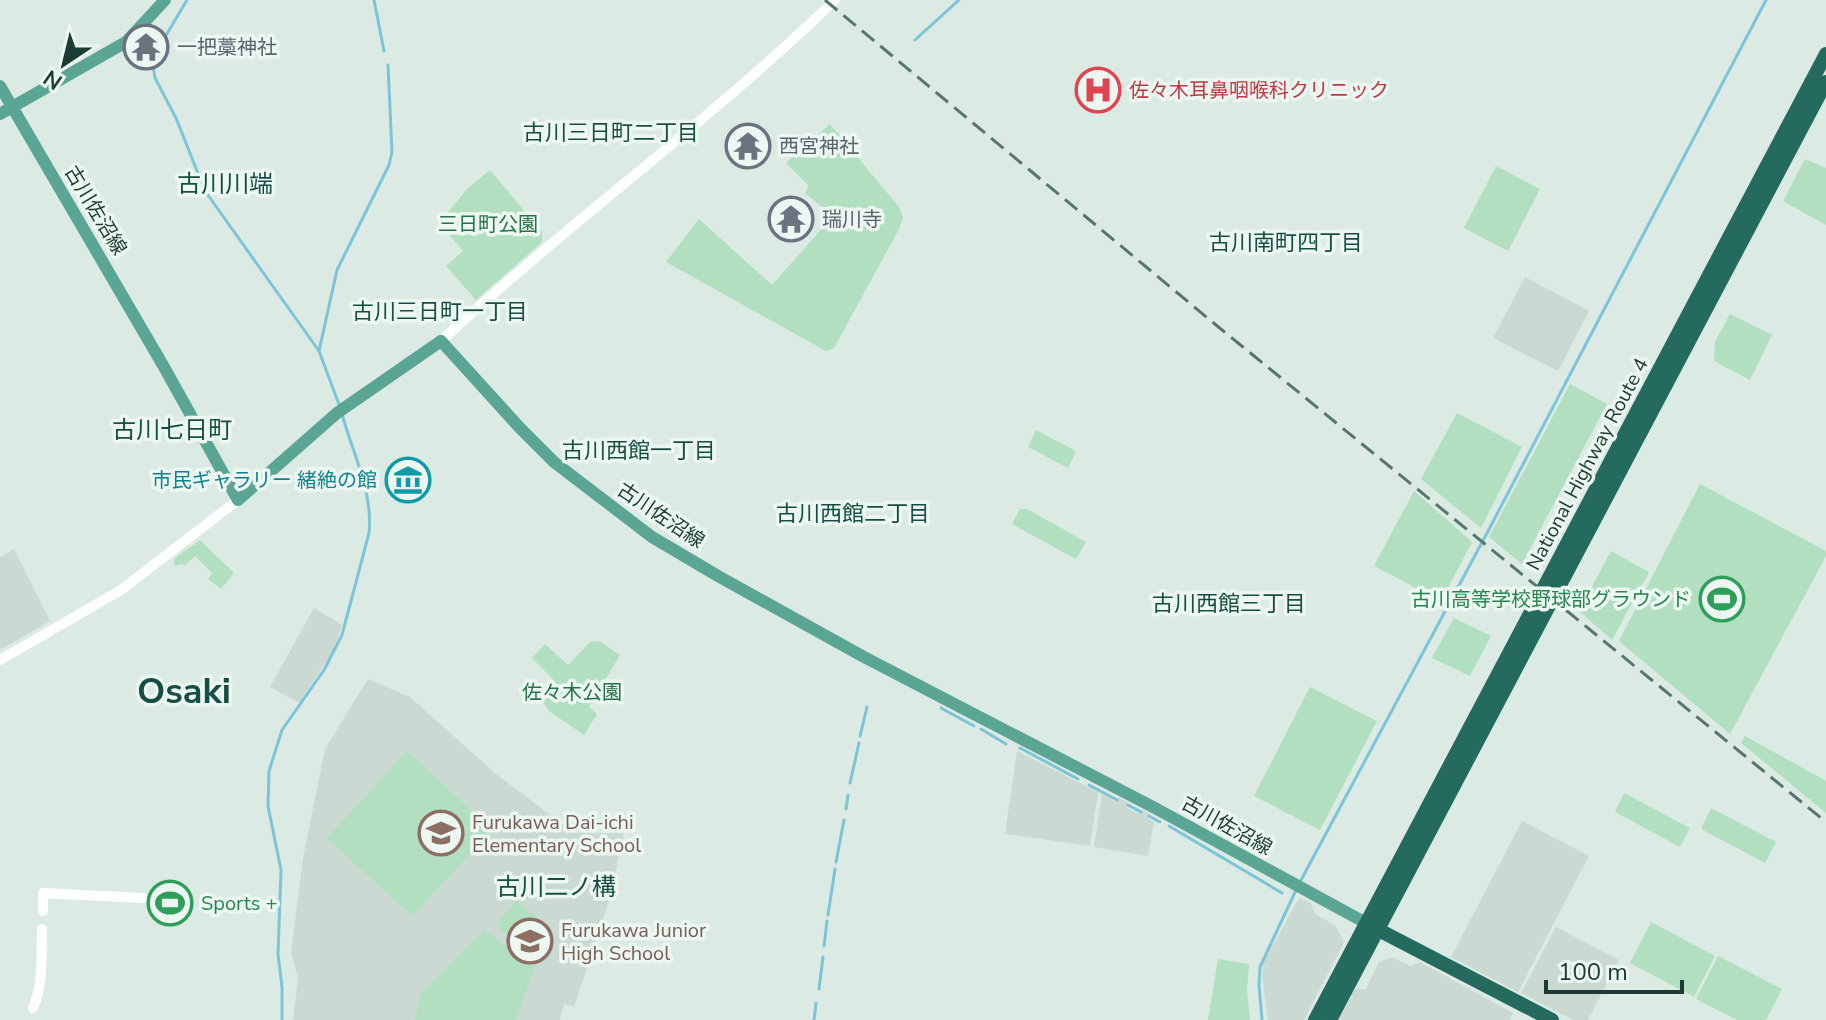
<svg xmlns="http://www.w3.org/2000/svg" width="1826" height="1020" viewBox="0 0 1826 1020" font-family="'Nunito Sans','Noto Sans JP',sans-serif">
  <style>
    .built { fill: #cadad3 }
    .green { fill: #b1dfbf }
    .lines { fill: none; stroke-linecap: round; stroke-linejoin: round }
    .stream { stroke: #7cc5d7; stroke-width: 3 }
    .minor { stroke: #fff; stroke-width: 10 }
    .major { stroke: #5ba595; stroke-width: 12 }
    .highway { stroke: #256a5e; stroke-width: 14 }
    .rail { stroke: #56776f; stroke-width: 3; stroke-dasharray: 16 8; stroke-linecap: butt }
    .labels { text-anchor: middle; stroke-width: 7; stroke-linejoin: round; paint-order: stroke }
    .worship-label { font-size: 20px; fill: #5b616d; stroke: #ecf7f2; text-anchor: start }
    .health-label { font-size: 20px; fill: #be3a42; stroke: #ecf7f2; text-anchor: start }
    .street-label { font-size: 20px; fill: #1c3b34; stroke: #ecf7f2 }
    .park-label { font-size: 20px; fill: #237546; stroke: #ecf7f2 }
    .culture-label { font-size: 20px; fill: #0d838f; stroke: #ecf7f2; text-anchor: end }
    .leisure-label { font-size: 20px; fill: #27864d; stroke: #ecf7f2; text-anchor: end }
    .education-label { font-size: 20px; fill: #785e54; stroke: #ecf7f2; text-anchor: start }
    .neighbourhood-label { font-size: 22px; fill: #174e43; stroke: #ecf7f2 }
    .quarter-label { font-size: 24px; fill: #174e43; stroke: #ecf7f2 }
    .town-label { font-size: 36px; font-weight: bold; fill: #174e43; stroke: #ecf7f2 }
  </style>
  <rect width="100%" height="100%" fill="#dceae4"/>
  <g class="built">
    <path d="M1525 277 1589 311 1558 371 1493 338Z"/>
    <path d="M14 549 50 621 0 650V558Z"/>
    <path d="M314 608 342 625 333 651 299 703 270 687Z"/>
    <path d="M368 679 410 697 496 774 574 833H624L610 898 574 1007 564 1004 560 1020H293L298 978 291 953 303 858 325 749Z"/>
    <path d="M1017 751 1098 792 1090 846 1005 834Z"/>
    <path d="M1102 794 1116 802 1118 797 1129 803 1127 808 1140 814 1142 810 1150 814 1148 819 1154 822 1148 856 1094 847Z"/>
    <path d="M1522 821 1589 856 1518 992 1451 957Z"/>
    <path d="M1299 898 1311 903 1315 914 1335 925 1344 942 1304 1020H1268L1262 977 1264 961Z"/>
    <path d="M1556 927 1619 960 1588 1020H1573L1521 993Z"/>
    <path d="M1392 957 1410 966 1420 962 1513 1013 1510 1020H1338L1355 989H1366L1379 962Z"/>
  </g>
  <g class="green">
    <path d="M830 124 899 207 903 217 899 229 834 348 826 351 666 262 699 219 772 285 833 216 805 193 809 186 786 163Z"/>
    <path d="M1805 159 1826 168V225L1783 201Z"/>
    <path d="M1496 166 1540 189 1508 251 1464 228Z"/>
    <path d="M490 170 542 232V242L476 300 446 266 463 251 439 223 468 188Z"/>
    <path d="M1730 314 1772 335 1750 380 1714 361 1715 342Z"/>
    <path d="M1570 384 1607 404 1522 564 1489 537Z"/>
    <path d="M1457 413 1522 447 1481 528 1421 479Z"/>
    <path d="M1036 430 1076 451 1068 468 1028 447Z"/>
    <path d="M1700 484 1826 551V556L1730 734 1619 641Z"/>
    <path d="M1414 491 1472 542 1441 601 1374 566Z"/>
    <path d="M1020 509H1027L1086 542 1076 559 1012 524Z"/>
    <path d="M200 540 234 573 221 589 208 579 212 573 195 556 184 566 182 564 175 566 174 559Z"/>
    <path d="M1611 551 1649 572 1612 640 1579 611Z"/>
    <path d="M1454 618 1491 636 1470 676 1432 658Z"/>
    <path d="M599 641 620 655 589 707 597 714 584 735 549 711 542 700 553 679 532 658 545 644 568 665 590 642Z"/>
    <path d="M1310 687 1377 721 1320 830 1254 796Z"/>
    <path d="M1745 736 1826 781V813L1741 743Z"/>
    <path d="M407 751 492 830 412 916 327 838Z"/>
    <path d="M1624 793 1690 828 1680 847 1615 812Z"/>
    <path d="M1711 808 1776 842 1765 863 1701 829Z"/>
    <path d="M516 900 549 928 529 954 496 925Z"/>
    <path d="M1651 922 1715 956 1694 997 1630 963Z"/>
    <path d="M484 930 535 967 516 1020H415L421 994Z"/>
    <path d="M1718 956 1782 989 1766 1020H1737L1696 999Z"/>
    <path d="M1218 959 1249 964 1247 990 1250 1020H1208Z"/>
  </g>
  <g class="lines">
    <g class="stream">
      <path d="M187 0 152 59 155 78 176 118 205 191 319 351 340 407"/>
      <path d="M374 0 384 51"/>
      <path d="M915 40 959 0"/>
      <path d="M319 351 337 270 389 165 392 152 388 65"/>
      <path d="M941 708 974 726"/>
      <path d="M981 729 1006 744"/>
      <path d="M860 736 867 707"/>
      <path d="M1020 748 1078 779"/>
      <path d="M850 783 859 743"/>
      <path d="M1089 785 1117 800"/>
      <path d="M1128 805 1141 812"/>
      <path d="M846 809 848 795"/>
      <path d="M1149 816 1160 822"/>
      <path d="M1169 826 1282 893"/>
      <path d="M836 862 844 820"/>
      <path d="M1300 882 1486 535 1766 0"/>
      <path d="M828 915 835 869"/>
      <path d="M824 946 827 921"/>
      <path d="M819 989 823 957"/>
      <path d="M282 1020V987L278 954 281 870 268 806 269 771 282 730 324 670 342 635 369 533C373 490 353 455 342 414"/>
      <path d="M814 1020 816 1003"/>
      <path d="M1262 1020 1259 985 1260 967 1297 888"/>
    </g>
    <g class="minor">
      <path d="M441 341C568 223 710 121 835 0"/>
      <path d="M0 660 121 590 238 500"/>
      <path d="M43 911V893L143 898"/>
      <path d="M33 1008C44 983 41 956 42 929"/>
    </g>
    <g class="major">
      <path d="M0 86 164 367 238 500 337 413 441 341 520 428 554 462 652 537 718 576 864 657 1155 808 1366 923"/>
      <path d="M0 114 126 42 165 0"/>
    </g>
    <g class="highway">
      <path d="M1371 926 1552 1020"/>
      <path d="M1315 1020 1826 54"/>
      <path d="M1330 1020 1826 82"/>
    </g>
    <path class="rail" d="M825 0 1216 325 1826 822"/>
  </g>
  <defs>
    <g id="temple-ring" transform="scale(2.3)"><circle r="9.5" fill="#ecf7f2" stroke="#6b7280" stroke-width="1.5"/><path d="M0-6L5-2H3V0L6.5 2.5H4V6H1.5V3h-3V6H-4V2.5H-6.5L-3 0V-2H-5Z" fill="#6b7280"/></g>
    <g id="hospital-ring" transform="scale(2.3)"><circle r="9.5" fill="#ecf7f2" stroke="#e0444e" stroke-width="1.5"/><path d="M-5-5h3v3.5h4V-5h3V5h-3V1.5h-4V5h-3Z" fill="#e0444e"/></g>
    <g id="museum-ring" transform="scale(2.3)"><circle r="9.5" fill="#ecf7f2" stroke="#0f9aa8" stroke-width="1.5"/><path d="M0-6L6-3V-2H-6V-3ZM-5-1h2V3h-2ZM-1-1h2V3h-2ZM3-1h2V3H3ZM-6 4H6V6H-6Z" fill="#0f9aa8"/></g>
    <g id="stadium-ring" transform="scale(2.3)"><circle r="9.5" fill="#ecf7f2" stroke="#2e9e5b" stroke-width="1.5"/><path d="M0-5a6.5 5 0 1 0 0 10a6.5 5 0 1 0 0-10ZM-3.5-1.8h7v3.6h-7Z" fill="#2e9e5b"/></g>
    <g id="school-ring" transform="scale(2.3)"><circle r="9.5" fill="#ecf7f2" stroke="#8d6e63" stroke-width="1.5"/><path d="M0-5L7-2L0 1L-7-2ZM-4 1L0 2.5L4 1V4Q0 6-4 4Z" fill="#8d6e63"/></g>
  </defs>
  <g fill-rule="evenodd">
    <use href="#temple-ring" x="146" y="47"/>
    <use href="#hospital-ring" x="1098" y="90"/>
    <use href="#temple-ring" x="748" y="146"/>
    <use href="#temple-ring" x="791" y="219"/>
    <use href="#museum-ring" x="408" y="480"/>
    <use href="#stadium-ring" x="1722" y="599"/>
    <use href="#school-ring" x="441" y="833"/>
    <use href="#stadium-ring" x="170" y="903"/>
    <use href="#school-ring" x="530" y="941"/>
  </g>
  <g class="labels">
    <g class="worship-label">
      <text x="177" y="54">一把藁神社</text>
      <text x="779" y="153">西宮神社</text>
      <text x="822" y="226">瑞川寺</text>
    </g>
    <g class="health-label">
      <text x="1129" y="97">佐々木耳鼻咽喉科クリニック</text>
    </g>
    <g class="street-label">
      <text transform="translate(96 210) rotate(59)" y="7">古川佐沼線</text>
      <text transform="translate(1587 464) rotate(-62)" y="7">National Highway Route 4</text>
      <text transform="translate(661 515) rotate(34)" y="7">古川佐沼線</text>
      <text transform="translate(1227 825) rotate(29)" y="7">古川佐沼線</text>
    </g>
    <g class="park-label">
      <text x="488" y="231">三日町公園</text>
      <text x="572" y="699">佐々木公園</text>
    </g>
    <g class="culture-label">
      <text x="377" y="487">市民ギャラリー 緒絶の館</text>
    </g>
    <g class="leisure-label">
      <text x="1691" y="606">古川高等学校野球部グラウンド</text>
      <text x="201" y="910" text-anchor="start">Sports +</text>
    </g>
    <g class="education-label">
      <text x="472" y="829">Furukawa Dai-ichi<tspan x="472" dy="23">Elementary School</tspan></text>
      <text x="561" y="937">Furukawa Junior<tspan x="561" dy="23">High School</tspan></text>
    </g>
    <g class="neighbourhood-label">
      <text x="611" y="140">古川三日町二丁目</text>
      <text x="1286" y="250">古川南町四丁目</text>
      <text x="440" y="319">古川三日町一丁目</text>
      <text x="639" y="458">古川西館一丁目</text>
      <text x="853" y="521">古川西館二丁目</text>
      <text x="1229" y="611">古川西館三丁目</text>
    </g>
    <g class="quarter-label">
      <text x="225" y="192">古川川端</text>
      <text x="172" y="438">古川七日町</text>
      <text x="556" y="895">古川二ノ構</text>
    </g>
    <g class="town-label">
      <text x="184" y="703">Osaki</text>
    </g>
  </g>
  <g transform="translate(64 64) rotate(215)" stroke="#ecf7f2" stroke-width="6" paint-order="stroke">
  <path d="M0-6L14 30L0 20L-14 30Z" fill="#1c3b34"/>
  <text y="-12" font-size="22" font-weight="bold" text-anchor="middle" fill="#1c3b34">N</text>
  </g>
  <path d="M1546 980v12h136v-12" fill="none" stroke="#1c3b34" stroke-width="4"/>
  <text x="1558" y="980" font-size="24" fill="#1c3b34" stroke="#ecf7f2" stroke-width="6" paint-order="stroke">100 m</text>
</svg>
